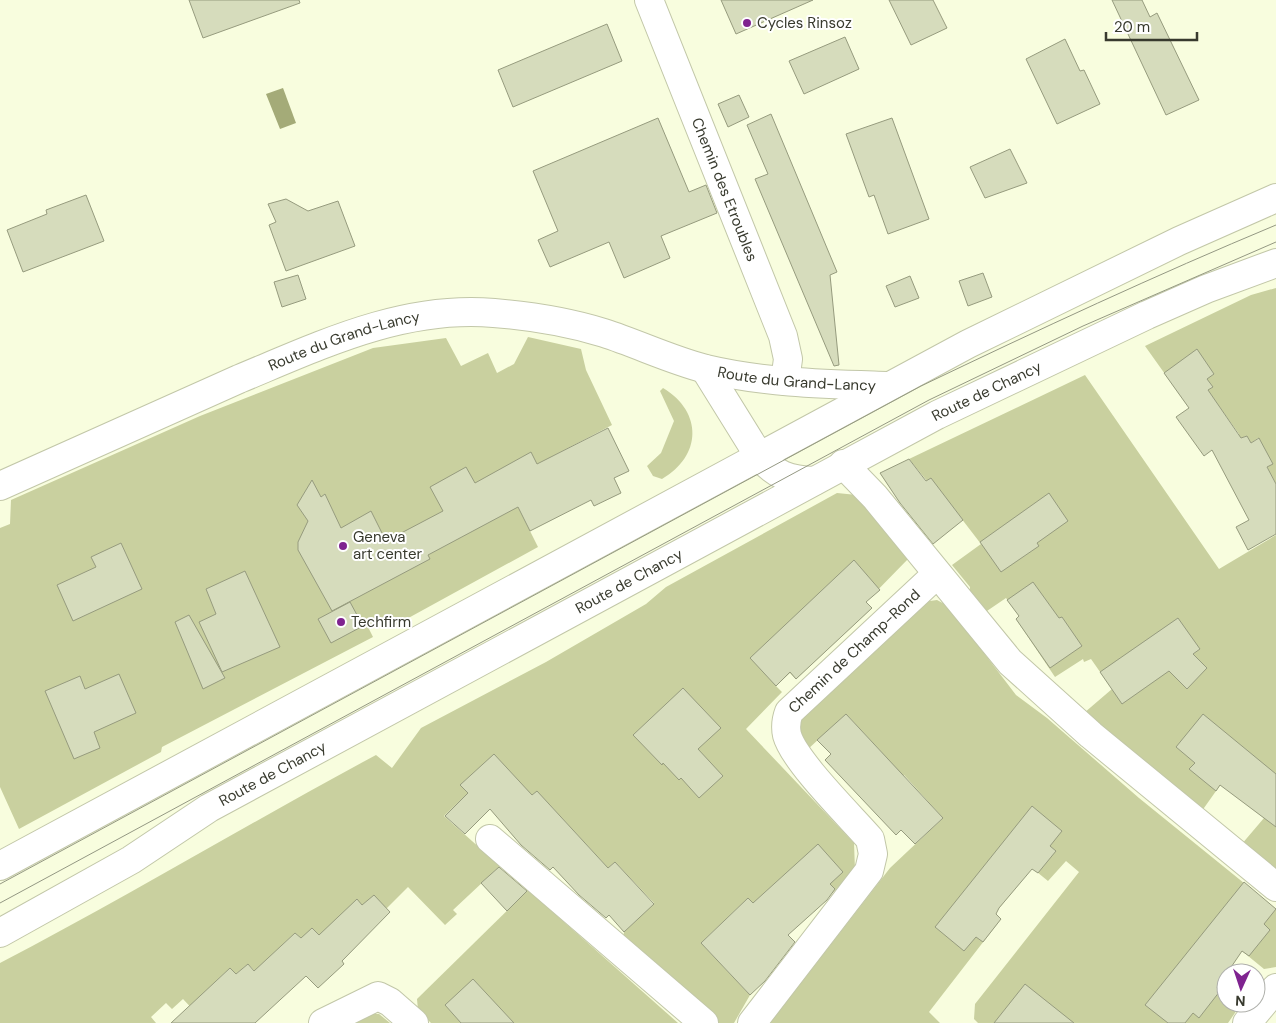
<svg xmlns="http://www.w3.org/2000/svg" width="1276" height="1023" viewBox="0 0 1276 1023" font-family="'DM Sans',sans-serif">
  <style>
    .green { fill: #c9d09f }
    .water { fill: #a4ab78 }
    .building { fill: #d6dcbc; stroke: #969b7e }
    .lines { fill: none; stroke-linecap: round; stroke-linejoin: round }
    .street-casing { stroke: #c2c7a8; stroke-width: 30 }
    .secondary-casing { stroke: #c2c7a8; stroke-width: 30 }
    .street { stroke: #fff; stroke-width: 28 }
    .secondary { stroke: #fff; stroke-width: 28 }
    .tram { stroke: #949883; stroke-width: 1 }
    .poi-dot { fill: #7f2390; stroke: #fff; stroke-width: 2 }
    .labels { text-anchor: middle; stroke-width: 4; stroke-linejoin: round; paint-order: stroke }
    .poi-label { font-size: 15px; fill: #383a2e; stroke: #fff; text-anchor: start }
    .street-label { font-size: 15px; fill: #383a2e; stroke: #fff }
  </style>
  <rect width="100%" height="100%" fill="#f8fdde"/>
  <g class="green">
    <path d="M1276 288V484L1267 467 1258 438 1251 443 1246 436 1234 442 1239 434 1208 391 1187 405 1145 346 1251 295Z"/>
    <path d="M528 337 581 349 586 370 612 425 553 456 561 479 530 531 538 547 392 627 387 619 369 629 373 637 162 747 161 752 19 829 0 787V528L10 524 11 500 200 416 373 348 446 338 461 366 488 353 497 373 514 364Z"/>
    <path d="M1085 375 1219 569 1276 535V874L1241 845 1264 818 1221 784 1199 815 1084 713 1112 689 1091 659 1084 662 1083 659 1055 677 1016 619 1019 616 1006 598 984 613 970 595V587L952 565 981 544 931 479 927 481 909 459Z"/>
    <path d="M663 388C703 412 702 456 662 479L653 476 647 466 661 453 674 421 660 391Z"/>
    <path d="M837 493 857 495 908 559 866 602 872 608 796 679 790 673 776 686 782 692 746 729 854 843 855 870 814 912 808 905 756 907 748 898 701 943 750 995 734 1023H719L623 939 624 932 654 903 615 862 608 868 547 802 460 785 468 793 444 816 500 866 453 910 457 914 445 925 408 887 387 908 362 905 357 900 326 943 301 938 295 933 280 947 286 954 261 978 248 964 236 974 230 968 215 982 197 1014 183 999 172 1009 166 1003 151 1017 156 1023H0V963C127 897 249 823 376 755L392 768 421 728 546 662 646 604 666 587Z"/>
    <path d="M937 600 948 606 1016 695 1047 718 1139 798 1276 909V967L1264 969 1242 951 1214 986 1226 996V1003H1234L1239 1007 1228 1023H978L974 1019 975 1004 1079 872 1066 861 1048 881 1032 868 995 913 1001 919 929 1012 940 1023H770L890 868 943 818 904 775 901 778 885 756 846 714 807 750 799 727 802 717 923 602Z"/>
    <path d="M528 890 678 1023H431L418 1010 417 999Z"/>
    <path d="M365 1014H379L390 1023H348Z"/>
  </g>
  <path class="water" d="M283 88 296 123 280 129 266 94Z"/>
  <g class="building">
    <path d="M189 0H299L300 3 203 38Z"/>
    <path d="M721 0H813L736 34Z"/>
    <path d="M889 0H933L947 28 911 45Z"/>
    <path d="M1112 0H1142L1150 17 1157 13 1199 100 1166 115Z"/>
    <path d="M607 24 622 61 513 107 498 70Z"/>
    <path d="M845 37 859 69 804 94 789 61Z"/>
    <path d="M1065 39 1080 71 1084 70 1100 104 1057 124 1026 59Z"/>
    <path d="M739 95 749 117 728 127 718 104Z"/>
    <path d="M771 114 837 272 830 275 839 365 834 366 755 179 768 174 747 125Z"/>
    <path d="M658 118 689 192 706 185 717 213 661 236 670 258 624 278 609 242 550 267 538 240 558 231 533 171Z"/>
    <path d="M892 118 929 219 888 234 874 195 869 197 846 134Z"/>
    <path d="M1010 149 1027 183 985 198 970 167Z"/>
    <path d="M86 195 104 241 23 272 7 230 47 214 46 210Z"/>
    <path d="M286 199 308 211 338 201 355 246 286 271 269 225 276 222 268 204Z"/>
    <path d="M983 273 992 297 968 306 959 281Z"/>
    <path d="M298 275 306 299 282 307 274 282Z"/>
    <path d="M910 276 919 298 895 307 886 286Z"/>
    <path d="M1197 349 1214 374 1207 379 1213 387 1208 390 1241 438 1247 436 1251 443 1259 438 1273 464 1267 467 1276 484V534L1248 550 1236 527 1249 520 1212 450 1204 456 1176 417 1189 408 1164 373Z"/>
    <path d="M608 428 629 471 614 478 621 493 594 506 591 500 530 531 518 507 428 555 430 559 332 611 298 550V542L308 521 297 505 312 480 321 497 325 494 341 528 371 511 386 541 443 511 430 487 466 467 475 483 531 452 537 464Z"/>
    <path d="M909 459 926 481 931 478 963 520 933 544 900 503 880 473Z"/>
    <path d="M1049 493 1068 521 1037 543 1039 546 1001 572 980 542Z"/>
    <path d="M121 543 142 589 73 621 57 585 96 567 91 557Z"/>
    <path d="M854 560 880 590 866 602 872 608 796 679 790 672 776 686 750 658Z"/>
    <path d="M245 571 280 647 222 672 199 622 216 614 206 589Z"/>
    <path d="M1033 582 1059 618 1062 617 1082 646 1050 668 1016 619 1019 616 1007 600Z"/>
    <path d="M350 602 363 626 331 643 318 619Z"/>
    <path d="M189 615 225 678 203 689 175 622Z"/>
    <path d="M1178 618 1200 649 1193 654 1207 668 1187 689 1169 671 1122 704 1100 672Z"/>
    <path d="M119 674 136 713 94 732 100 748 74 759 45 691 80 676 85 689Z"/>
    <path d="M683 688 721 728 698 749 723 776 699 798 681 778 679 780 663 763 662 765 633 735Z"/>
    <path d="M846 714 943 818 915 844 901 830 896 835 825 760 831 754 817 740Z"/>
    <path d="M1203 714 1276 774V827L1220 785 1216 791 1189 769 1195 763 1176 747Z"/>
    <path d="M494 754 532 795 537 791 608 868 615 862 654 904 624 932 609 915 606 918 579 895 553 867 550 870 521 845 490 809 465 834 445 816 468 793 460 785Z"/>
    <path d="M1032 806 1062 831 1050 846 1056 851 1038 873 1032 869 999 908 996 914 1001 919 983 942 976 937 964 951 935 927Z"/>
    <path d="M818 844 843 872 830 884 835 889 827 900 788 935 795 942 765 981 750 995 701 943 748 898 753 903Z"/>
    <path d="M499 867 527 891 507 911 481 883Z"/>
    <path d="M1244 882 1276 909 1264 924 1270 930 1249 956 1242 951 1217 988 1220 991 1199 1018 1193 1013 1185 1023H1168L1145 1005Z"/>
    <path d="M374 895 390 912 342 961 344 964 318 988 306 976 255 1023H171L230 968 236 974 248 964 254 971 295 933 301 938 312 928 319 935 357 899 362 905Z"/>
    <path d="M473 979 514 1023H461L445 1005Z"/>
    <path d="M1025 984 1074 1023H994Z"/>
  </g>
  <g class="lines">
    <g class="street-casing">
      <g id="street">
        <path id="s1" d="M649 0 783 336 788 359 785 381"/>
        <path d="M843 464 875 497 1010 662 1091 735 1276 887"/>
        <path d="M490 839 704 1023"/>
        <path d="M323 1023 378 996 390 1002 414 1023"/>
        <path id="s2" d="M752 1023 869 871 873 854 870 839C850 816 794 761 787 735 785 726 786 720 789 712L937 574"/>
        <path d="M1247 1023 1276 988"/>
      </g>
    </g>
    <g class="secondary-casing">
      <g id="secondary">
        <path d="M705 369 759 456C775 475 789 480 814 481"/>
        <path id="s3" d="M0 486C80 451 159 414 239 379 321 345 403 305 494 313 531 316 569 322 604 333 638 344 671 360 706 369 765 383 826 384 887 386"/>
        <path d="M0 866 968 344 1179 241 1276 198"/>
        <path id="s4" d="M0 933 131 860 209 808 937 415 1147 315 1206 289 1276 263"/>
      </g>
    </g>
    <use href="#street" class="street"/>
    <use href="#secondary" class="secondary"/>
    <g class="tram">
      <path d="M0 884 921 386C1038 330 1156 275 1276 225"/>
      <path d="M0 903 929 400 1083 326 1276 242"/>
    </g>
  </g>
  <g class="poi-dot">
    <circle cx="747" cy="23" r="5"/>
    <circle cx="343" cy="546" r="5"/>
    <circle cx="341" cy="622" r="5"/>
  </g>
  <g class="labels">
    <g class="poi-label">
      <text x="757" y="28">Cycles Rinsoz</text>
      <text x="353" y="542">Geneva<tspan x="353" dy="17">art center</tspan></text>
      <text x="351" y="627">Techfirm</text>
    </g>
    <g class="street-label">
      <text dy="5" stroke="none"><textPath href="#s1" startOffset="204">Chemin des Etroubles</textPath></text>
      <text dy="5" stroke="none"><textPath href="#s3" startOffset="374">Route du Grand-Lancy</textPath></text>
      <text dy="5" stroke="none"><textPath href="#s3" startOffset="840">Route du Grand-Lancy</textPath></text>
      <text dy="5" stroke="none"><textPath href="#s4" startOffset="1126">Route de Chancy</textPath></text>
      <text dy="5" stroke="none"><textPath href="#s4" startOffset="721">Route de Chancy</textPath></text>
      <text dy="5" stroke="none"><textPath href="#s2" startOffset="471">Chemin de Champ-Rond</textPath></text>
      <text dy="5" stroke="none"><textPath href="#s4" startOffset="316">Route de Chancy</textPath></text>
    </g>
  </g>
  <g transform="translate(1241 988) rotate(183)"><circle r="24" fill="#ffffff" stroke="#afb0ab"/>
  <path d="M0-4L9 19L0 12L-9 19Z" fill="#7f2390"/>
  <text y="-8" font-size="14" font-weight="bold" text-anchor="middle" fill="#383a2e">N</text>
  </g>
  <path d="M1106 32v8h91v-8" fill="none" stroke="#383a2e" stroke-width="2.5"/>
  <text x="1114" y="32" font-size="15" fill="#383a2e" stroke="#ffffff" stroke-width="4" paint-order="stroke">20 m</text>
</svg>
